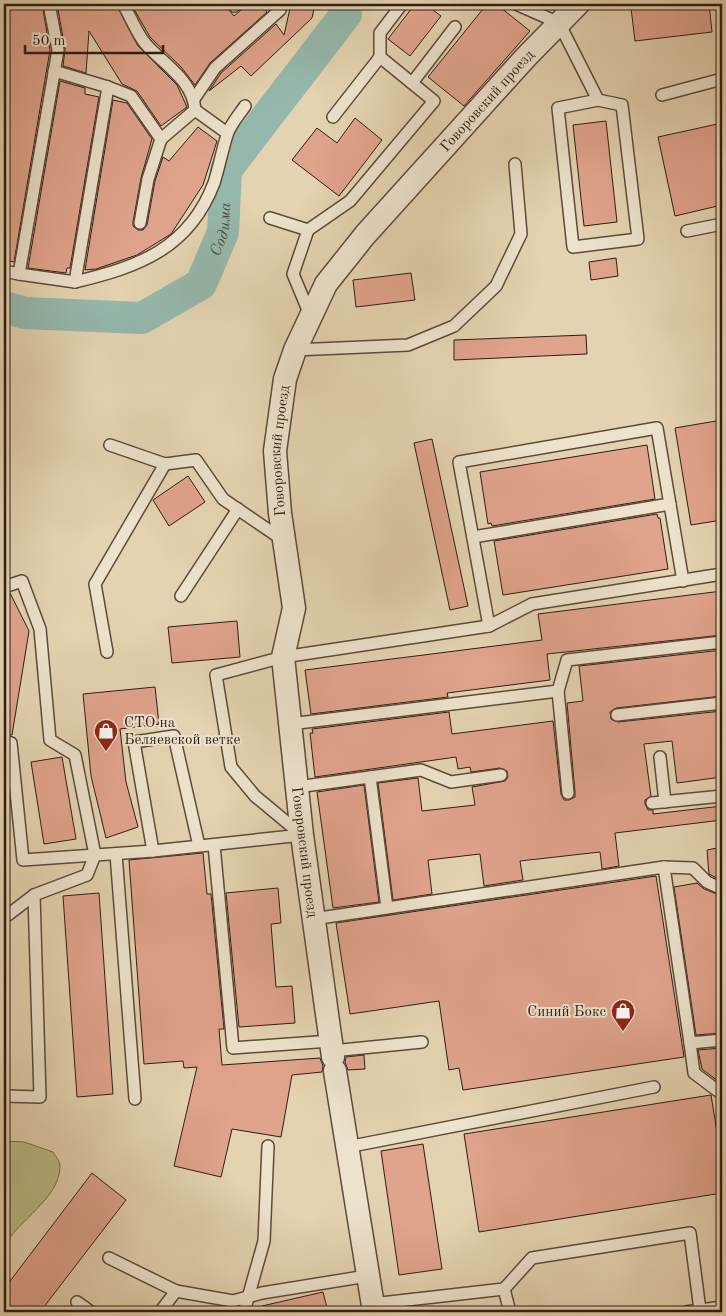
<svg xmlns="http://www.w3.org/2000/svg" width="726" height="1316" viewBox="0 0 726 1316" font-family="'Old Standard TT',serif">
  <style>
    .green { fill: #bcba86; stroke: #756c4d }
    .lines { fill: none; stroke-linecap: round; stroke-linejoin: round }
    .river { stroke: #95b8ac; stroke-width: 32 }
    .building { fill: #e0a38c; stroke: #2e1d14 }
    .lane-casing { stroke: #5c4a3b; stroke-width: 14 }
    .street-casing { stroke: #5c4a3b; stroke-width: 25 }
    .lane { stroke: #ede2cc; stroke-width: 11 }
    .street { stroke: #ede2cc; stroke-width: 22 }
    .labels { text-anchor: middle; stroke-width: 4; stroke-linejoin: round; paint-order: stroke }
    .street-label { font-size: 15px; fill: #2e1d14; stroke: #ede2cc }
    .poi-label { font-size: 15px; fill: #2e1d14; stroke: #ede2cc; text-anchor: start }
    .water-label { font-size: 16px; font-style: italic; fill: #4d4c42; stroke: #ede2cc }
  </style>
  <rect width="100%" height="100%" fill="#e4d3b0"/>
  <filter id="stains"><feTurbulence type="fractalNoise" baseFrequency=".004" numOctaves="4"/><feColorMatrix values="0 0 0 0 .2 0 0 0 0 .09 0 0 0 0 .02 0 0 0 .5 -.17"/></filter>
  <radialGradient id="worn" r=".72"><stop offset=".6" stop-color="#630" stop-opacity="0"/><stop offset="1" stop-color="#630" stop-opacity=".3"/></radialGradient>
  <path class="green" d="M4 1141 24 1142 53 1152C55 1156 60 1161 60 1166 60 1199 17 1220 4 1247Z"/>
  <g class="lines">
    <path class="river" id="s1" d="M4 307 25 313 142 318 201 284 223 232 226 170 346 14 344 4"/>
  </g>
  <g class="building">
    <path d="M4 4H42L50 50 14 262 4 260V86L8 55Z"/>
    <path d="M57 4H116L138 46 177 85 187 107 161 126 137 91 122 84 89 31 86 73 63 66 65 49Z"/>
    <path d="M131 4H224L234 16 248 4H261L267 12 210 63 195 85 181 67 150 37Z"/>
    <path d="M291 4H315L312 18 251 76 241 66 209 91 221 73 276 24 284 35Z"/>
    <path d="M415 4H425L441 16 410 56 388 39Z"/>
    <path d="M487 4H496L530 31 464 106 428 77Z"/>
    <path d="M666 4H709L712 32 635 41 631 8Z"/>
    <path d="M60 81 85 88V94L99 97 70 268H67L66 273 28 268Z"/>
    <path d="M113 100 127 103 152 139 141 178 133 222V226L138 230H143L147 225 155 181 163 157 169 161 198 127 217 141 203 185 171 234 137 255 96 269 85 270Z"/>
    <path d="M355 118 382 140 339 196 292 160 317 128 337 143Z"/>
    <path d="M606 121 617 222 584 226 573 125Z"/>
    <path d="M722 123V205L675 216 658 137Z"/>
    <path d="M616 258 618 276 591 280 589 262Z"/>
    <path d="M411 273 415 300 356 307 353 280Z"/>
    <path d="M586 335 587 354 454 360V340Z"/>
    <path d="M722 420V520L691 525 675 428Z"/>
    <path d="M432 439 468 606 450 610 414 443Z"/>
    <path d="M647 445 655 499 492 526 491 523 488 524 480 472Z"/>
    <path d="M188 476 205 502 169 526 153 500Z"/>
    <path d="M657 514 658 518H660L668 569 503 595 494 541Z"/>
    <path d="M722 591V635L547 654 550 680 447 693 448 697 311 714 305 670 542 640 538 614Z"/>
    <path d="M10 593 29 631 12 735 4 734V594Z"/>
    <path d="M237 621 240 657 172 663 168 627Z"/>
    <path d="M722 650V696L616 708 610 712 611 719 618 722 722 711V777L677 783 672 741 644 744 651 796 645 800V804L648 810H653V814L722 806V820L615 833 619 866 602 869 600 852 520 861 523 880 484 886 480 854 428 860 432 894 393 900 378 783 418 778 422 811 475 805 472 787 505 781 508 777 507 771 500 768 471 772 470 767 458 769 456 757 315 777 310 733H313L312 729 449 712 452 734 553 721 561 794 564 800H569L575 797V792L567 703 583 701 579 666Z"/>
    <path d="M155 687 159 724 120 729 126 782 138 827 106 838 91 776 83 694Z"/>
    <path d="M62 757 76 839 44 844 31 762Z"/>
    <path d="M364 785 379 902 333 908 317 792Z"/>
    <path d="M722 847V881L709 874 707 850Z"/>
    <path d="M203 853 207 894H211L224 1029H219L222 1065 320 1058 323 1066 322 1072 292 1075 281 1137 232 1129 221 1177 174 1166 197 1067 184 1068 183 1061 144 1064 129 860Z"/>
    <path d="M656 876 684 1057 463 1090 459 1068 449 1070 439 1001 350 1014 336 923Z"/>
    <path d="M697 883 704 889 722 896V1033L696 1035 674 887Z"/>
    <path d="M278 888 281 923 271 924 276 987 292 986 295 1023 239 1027 226 893Z"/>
    <path d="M99 893 113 1094 77 1097 63 896Z"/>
    <path d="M722 1048V1084L702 1069 698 1050Z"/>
    <path d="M364 1055 365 1069 348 1070 345 1062 346 1057Z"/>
    <path d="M711 1095 722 1162V1193L479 1232 464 1134Z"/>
    <path d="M423 1144 442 1269 399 1275 381 1151Z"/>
    <path d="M92 1173 126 1200 40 1312H13L4 1305V1289Z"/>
    <path d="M323 1292 328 1312H262V1306Z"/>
  </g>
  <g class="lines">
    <g class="lane-casing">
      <g id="lane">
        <path d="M516 4 559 23 598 100 558 108 573 247 638 239 622 105 598 100"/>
        <path d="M234 6 237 4"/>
        <path d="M380 57V33L402 4"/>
        <path d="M54 71 108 87"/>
        <path d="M412 83 455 27"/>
        <path d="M662 95 722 79"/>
        <path d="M194 99 215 68 280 10 275 4"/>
        <path d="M195 110 227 133"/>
        <path d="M270 218 308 230"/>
        <path d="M140 223 148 179 161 139"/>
        <path d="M687 231 722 224"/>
        <path d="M4 271 19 274 58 50 49 4"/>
        <path d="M19 274 75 282 108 87 131 96 161 139 195 110C193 79 161 63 144 42 136 31 130 16 123 4"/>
        <path d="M75 282C138 267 189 249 214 183 219 167 222 151 227 135 230 125 239 115 245 106"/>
        <path d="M310 315 293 274 308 230 350 201 434 101 380 57 333 117"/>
        <path d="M295 350 408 345 454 326 496 286 521 234 515 164"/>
        <path d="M110 445 165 464 196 460 223 499 283 540"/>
        <path d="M473 537 670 504"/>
        <path d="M4 587 22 581 40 629 50 740 75 755 95 855 87 875 34 895 4 918"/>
        <path d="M181 596 238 509"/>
        <path d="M489 626 459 462 657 428 683 581"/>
        <path d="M107 652 95 584 165 464"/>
        <path d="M558 691 568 793"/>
        <path d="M617 715 722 703"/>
        <path d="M290 724 558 691 567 660 722 642"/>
        <path d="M4 741 11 743 23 860 153 851"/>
        <path d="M660 757 665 802"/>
        <path d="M370 777 387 908"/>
        <path d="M297 787 421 770 451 782 501 775"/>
        <path d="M652 803 722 796"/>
        <path d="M302 835 255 796 231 767 216 675 283 657 489 626 532 604 722 574"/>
        <path d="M214 845 233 1048 331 1041"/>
        <path d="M199 846 174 736 134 742 153 851 302 835"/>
        <path d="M116 854 135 1099"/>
        <path d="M664 867 690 1043 722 1040"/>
        <path d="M313 919 664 867 693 868 707 882 722 889"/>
        <path d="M690 1043 694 1073 722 1094"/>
        <path d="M332 1051 422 1042"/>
        <path d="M4 1096 40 1097 34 895"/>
        <path d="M347 1147 654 1087"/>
        <path d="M109 1258 176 1291"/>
        <path d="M504 1289 510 1312"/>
        <path d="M77 1302 91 1312"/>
        <path d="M372 1304 504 1289 532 1258 690 1233 700 1310"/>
        <path d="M160 1312 176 1291 233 1301 262 1293 367 1276"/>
        <path d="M244 1312 264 1241 268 1146"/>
        <path d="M686 1312 722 1307"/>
      </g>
    </g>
    <g class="street-casing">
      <g id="street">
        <path id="s2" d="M333 1057 302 835 283 657 294 608 280 513 275 451 285 379 295 350 326 284 365 235 526 57 578 4"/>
        <path d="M335 1071 374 1312"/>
      </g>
    </g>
    <use href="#lane" class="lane"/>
    <use href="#street" class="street"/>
  </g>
  <defs>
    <g id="shop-pin" transform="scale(1.25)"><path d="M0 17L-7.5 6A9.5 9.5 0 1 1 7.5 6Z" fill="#8f2418" stroke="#ede2cc"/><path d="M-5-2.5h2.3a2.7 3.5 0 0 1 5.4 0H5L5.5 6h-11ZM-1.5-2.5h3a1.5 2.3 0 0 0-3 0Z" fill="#fff"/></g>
  </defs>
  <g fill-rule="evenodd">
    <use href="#shop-pin" x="106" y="731"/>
    <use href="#shop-pin" x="623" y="1011"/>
  </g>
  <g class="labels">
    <g class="street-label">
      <text dy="5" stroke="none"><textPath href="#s2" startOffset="1032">Говоровский проезд</textPath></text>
      <text dy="5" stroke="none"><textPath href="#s2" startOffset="612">Говоровский проезд</textPath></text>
      <text transform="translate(305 852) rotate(83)" y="5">Говоровский проезд</text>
    </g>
    <g class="poi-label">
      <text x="124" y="727">СТО на<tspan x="124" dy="17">Беляевской ветке</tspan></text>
      <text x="606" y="1016" text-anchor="end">Синий Бокс</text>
    </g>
    <g class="water-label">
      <text dy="6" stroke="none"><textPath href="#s1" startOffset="266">Содима</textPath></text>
    </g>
  </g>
  <rect width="726" height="1316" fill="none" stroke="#e4d3b0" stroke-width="20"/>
  <rect x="5" y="5" width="716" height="1306" fill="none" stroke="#2e1d14" stroke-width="2.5"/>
  <rect x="10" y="10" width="706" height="1296" fill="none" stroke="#2e1d14"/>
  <path d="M25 45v8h138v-8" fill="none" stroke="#2e1d14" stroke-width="2.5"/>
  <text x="32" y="45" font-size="15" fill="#2e1d14" stroke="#ede2cc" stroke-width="4" paint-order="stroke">50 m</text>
  <rect width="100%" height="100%" filter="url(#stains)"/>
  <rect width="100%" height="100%" fill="url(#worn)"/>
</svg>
